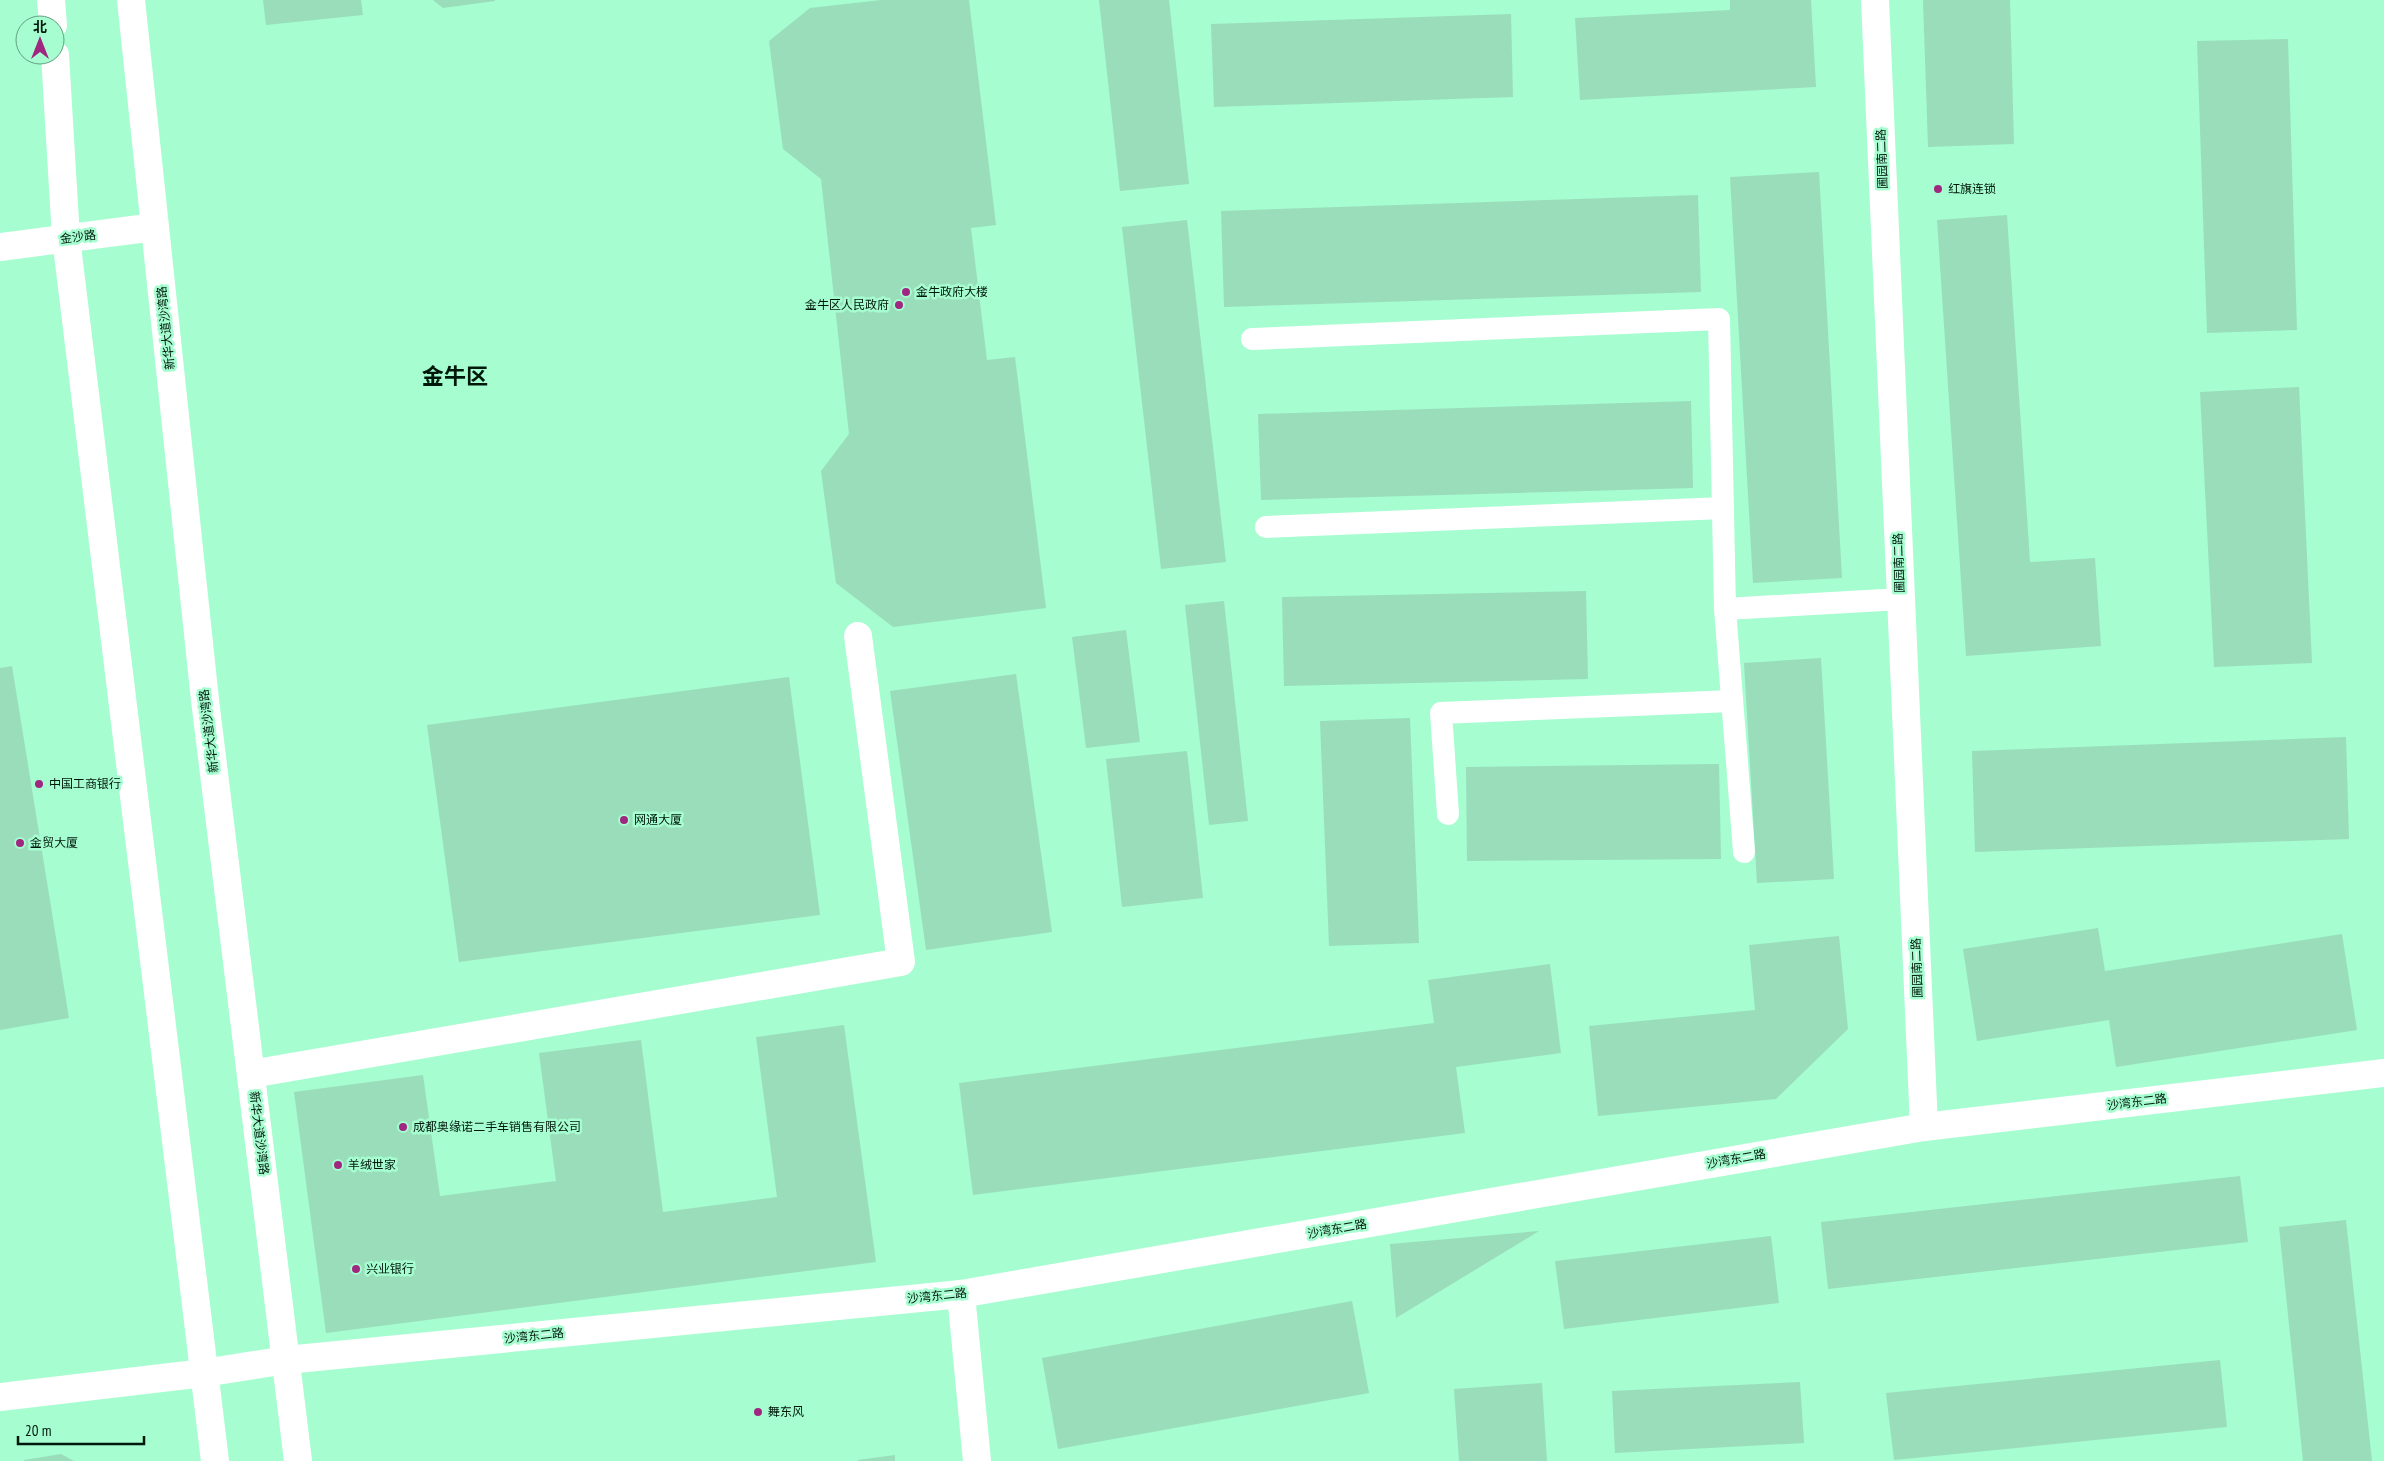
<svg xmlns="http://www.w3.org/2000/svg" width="2384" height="1461" viewBox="0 0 2384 1461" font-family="'PT Sans Narrow','Noto Sans SC',sans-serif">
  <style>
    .building { fill: #9addba }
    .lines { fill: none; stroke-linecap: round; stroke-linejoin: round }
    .service { stroke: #fff; stroke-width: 22 }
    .minor { stroke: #fff; stroke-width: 28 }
    .tertiary { stroke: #fff; stroke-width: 28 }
    .primary { stroke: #fff; stroke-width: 28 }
    .poi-dot { fill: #9f277f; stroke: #a5fdd0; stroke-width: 2 }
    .labels { text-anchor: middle; stroke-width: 5; stroke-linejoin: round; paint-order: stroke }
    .street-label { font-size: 12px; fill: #00170b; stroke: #a5fdd0 }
    .poi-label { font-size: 12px; fill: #00170b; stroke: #a5fdd0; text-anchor: start }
    .town-label { font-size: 22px; font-weight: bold; fill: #00170b; stroke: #a5fdd0 }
  </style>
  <rect width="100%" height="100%" fill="#a5fdd0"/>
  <g class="building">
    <path d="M263 0H361L363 15 266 25Z"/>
    <path d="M433 0H495V1L443 8Z"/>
    <path d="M881 0H969L996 225 971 228 987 360 1015 357 1046 608 893 627 836 583 821 471 849 434 821 179 783 149 769 41 810 8Z"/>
    <path d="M1099 0H1169L1189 184 1120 191Z"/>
    <path d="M1730 0H1811L1816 87 1580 100 1575 18 1730 10Z"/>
    <path d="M1923 0H2010L2014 144 1928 147Z"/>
    <path d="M1511 14 1513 97 1214 107 1211 24Z"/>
    <path d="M2288 39 2297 330 2207 333 2197 41Z"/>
    <path d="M1819 172 1842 578 1753 583 1730 177Z"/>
    <path d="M1698 195 1701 292 1224 307 1221 211Z"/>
    <path d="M2007 215 2030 562 2095 558 2101 646 1966 656 1937 220Z"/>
    <path d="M1187 220 1226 562 1161 569 1122 227Z"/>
    <path d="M2299 387 2312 663 2214 667 2200 392Z"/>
    <path d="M1691 401 1693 488 1261 500 1258 414Z"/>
    <path d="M1586 591 1588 679 1284 686 1282 597Z"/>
    <path d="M1224 601 1248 821 1209 825 1185 605Z"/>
    <path d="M1126 630 1140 742 1086 748 1072 637Z"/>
    <path d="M1821 658 1834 879 1757 883 1744 663Z"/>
    <path d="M12 666 69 1018 0 1030V668Z"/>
    <path d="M1016 674 1052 932 926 950 890 691Z"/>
    <path d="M789 677 820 915 459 962 427 725Z"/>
    <path d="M1410 718 1419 943 1329 946 1320 721Z"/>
    <path d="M2346 737 2349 839 1975 852 1972 751Z"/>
    <path d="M1187 751 1203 898 1122 907 1106 759Z"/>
    <path d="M1719 764 1721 859 1467 861 1466 767Z"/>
    <path d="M2098 928 2105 971 2342 934 2357 1030 2116 1067 2109 1020 1977 1041 1963 949Z"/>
    <path d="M1839 936 1848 1029 1776 1099 1598 1116 1589 1026 1755 1010 1749 945Z"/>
    <path d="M1550 964 1561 1053 1456 1067 1465 1133 973 1195 959 1083 1434 1023 1428 980Z"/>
    <path d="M844 1025 876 1262 326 1333 294 1092 423 1075 440 1196 556 1181 539 1053 641 1040 663 1212 777 1197 756 1037Z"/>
    <path d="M2240 1176 2248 1242 1828 1289 1821 1222Z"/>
    <path d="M2346 1220 2372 1461H2303L2279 1227Z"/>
    <path d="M1539 1231 1396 1318 1390 1244Z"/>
    <path d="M1771 1236 1779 1303 1564 1329 1555 1261Z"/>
    <path d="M1352 1301 1369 1393 1058 1449 1042 1358Z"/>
    <path d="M2220 1360 2227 1427 1894 1460 1886 1393Z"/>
    <path d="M1800 1382 1804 1443 1615 1453 1612 1391Z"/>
    <path d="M1542 1383 1547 1461H1459L1454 1389Z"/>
    <path d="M61 1454 74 1461H24V1460Z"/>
    <path d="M895 1455V1461H858V1460Z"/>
  </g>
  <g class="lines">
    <g class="service">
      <path d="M1252 339 1719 319 1725 609 1744 852"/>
      <path d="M1266 527 1723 508"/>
      <path d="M1725 609 1901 599"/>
      <path d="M1448 814 1441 713 1732 701"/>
    </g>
    <g class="minor">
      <path d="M1875 0 1924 1127"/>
      <path d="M251 1074 901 962 858 636"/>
      <path d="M961 1294 977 1461"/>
      <path d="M0 1397 204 1373 286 1360 961 1294 1924 1127 2384 1073"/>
    </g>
    <path class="tertiary" d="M0 247 155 227"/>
    <g class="primary">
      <path d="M51 0 53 25"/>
      <path d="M131 0 205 700 298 1461"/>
      <path d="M55 55 66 238 215 1461"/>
    </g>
  </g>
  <g class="poi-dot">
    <circle cx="1938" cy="189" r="5"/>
    <circle cx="906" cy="292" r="5"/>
    <circle cx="899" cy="305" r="5"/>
    <circle cx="39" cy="784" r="5"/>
    <circle cx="624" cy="820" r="5"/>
    <circle cx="20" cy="843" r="5"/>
    <circle cx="403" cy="1127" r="5"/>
    <circle cx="338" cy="1165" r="5"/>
    <circle cx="356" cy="1269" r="5"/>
    <circle cx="758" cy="1412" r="5"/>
  </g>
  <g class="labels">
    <g class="street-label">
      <text transform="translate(1882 159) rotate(-92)" y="4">圃园南二路</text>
      <text transform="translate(78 237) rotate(-7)" y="4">金沙路</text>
      <text transform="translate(166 328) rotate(-96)" y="4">新华大道沙湾路</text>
      <text transform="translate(1899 563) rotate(-92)" y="4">圃园南二路</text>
      <text transform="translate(209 731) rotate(-97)" y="4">新华大道沙湾路</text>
      <text transform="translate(1917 968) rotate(-92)" y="4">圃园南二路</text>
      <text transform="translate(2137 1102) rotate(-7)" y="4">沙湾东二路</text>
      <text transform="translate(259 1133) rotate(83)" y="4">新华大道沙湾路</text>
      <text transform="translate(1736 1159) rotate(-10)" y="4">沙湾东二路</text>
      <text transform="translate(1337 1229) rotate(-10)" y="4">沙湾东二路</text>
      <text transform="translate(937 1296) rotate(-6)" y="4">沙湾东二路</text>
      <text transform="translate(534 1336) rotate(-6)" y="4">沙湾东二路</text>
    </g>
    <g class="poi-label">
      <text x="1948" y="193">红旗连锁</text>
      <text x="916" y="296">金牛政府大楼</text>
      <text x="889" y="309" text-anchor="end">金牛区人民政府</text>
      <text x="49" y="788">中国工商银行</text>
      <text x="634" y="824">网通大厦</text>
      <text x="30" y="847">金贸大厦</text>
      <text x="413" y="1131">成都奥缘诺二手车销售有限公司</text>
      <text x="348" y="1169">羊绒世家</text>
      <text x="366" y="1273">兴业银行</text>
      <text x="768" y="1416">舞东风</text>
    </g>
    <g class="town-label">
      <text x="455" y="384">金牛区</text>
    </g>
  </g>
  <g transform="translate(40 40)"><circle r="24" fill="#a5fdd0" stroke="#63a181"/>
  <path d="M0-4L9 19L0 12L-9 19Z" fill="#9f277f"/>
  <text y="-8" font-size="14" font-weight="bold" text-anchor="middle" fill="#00170b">北</text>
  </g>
  <path d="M18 1436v8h126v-8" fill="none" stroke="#00170b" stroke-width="2.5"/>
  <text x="25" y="1436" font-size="15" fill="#00170b" stroke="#a5fdd0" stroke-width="4" paint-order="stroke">20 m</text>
</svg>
